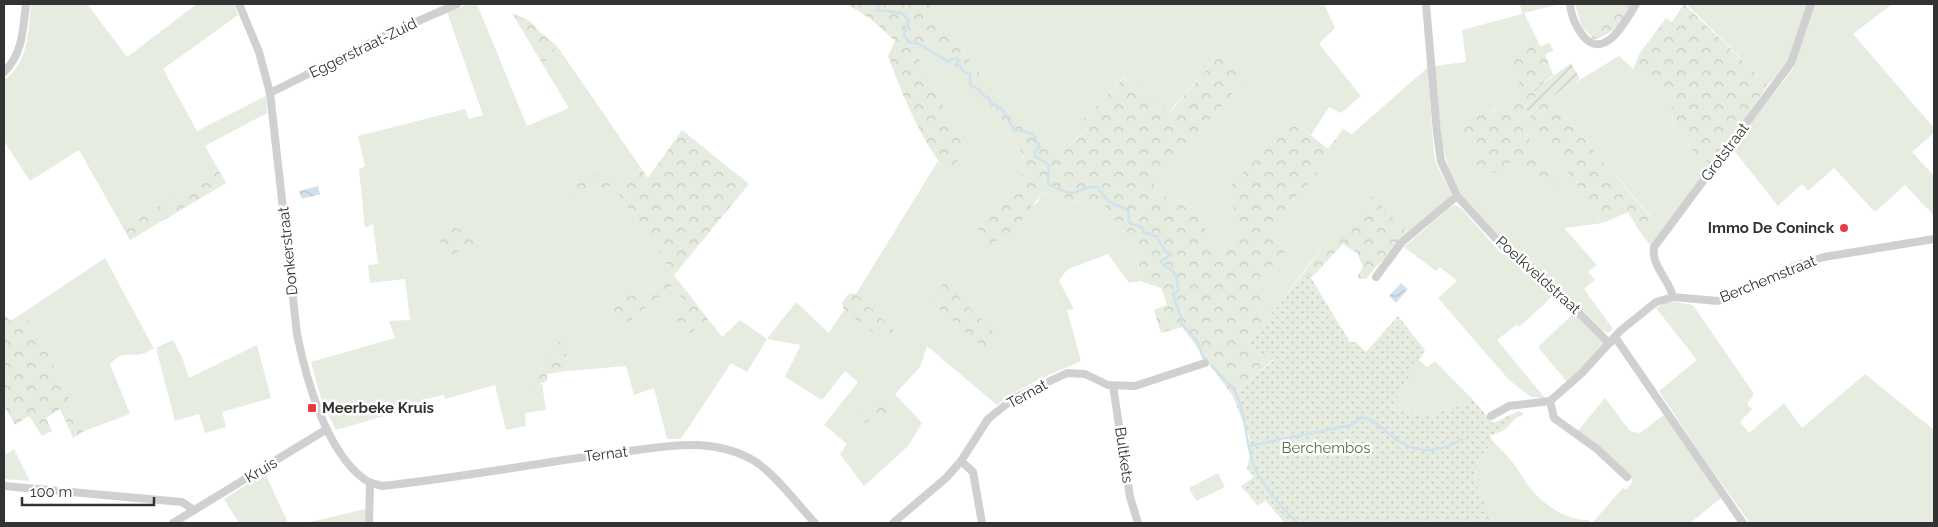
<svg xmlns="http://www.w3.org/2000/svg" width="1938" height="527" viewBox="0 0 1938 527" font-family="Raleway,sans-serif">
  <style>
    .grass { fill: #e6ecdf }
    .forest { fill: url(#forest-crowns) }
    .park { fill: url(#park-dots) }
    .garden { fill: url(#garden-furrows) }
    .water { fill: url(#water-waves) }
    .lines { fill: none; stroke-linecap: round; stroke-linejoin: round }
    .stream { stroke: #cfe2ee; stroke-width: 2.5 }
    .street { stroke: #d0d0d0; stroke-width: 8 }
    .poi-dot { fill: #e63946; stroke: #fff; stroke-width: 2 }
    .labels { text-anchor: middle; stroke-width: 5; stroke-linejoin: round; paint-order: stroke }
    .street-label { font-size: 15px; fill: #333; stroke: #fff }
    .poi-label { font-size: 15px; font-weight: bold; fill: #333; stroke: #fff; text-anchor: end }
    .park-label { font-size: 15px; fill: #56703f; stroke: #fff }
  </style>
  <defs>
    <pattern id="forest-crowns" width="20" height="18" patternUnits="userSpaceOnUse" patternTransform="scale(1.25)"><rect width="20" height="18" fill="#e6ecdf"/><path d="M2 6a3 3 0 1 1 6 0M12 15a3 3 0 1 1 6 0" fill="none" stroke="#c6cbc0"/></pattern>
    <pattern id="park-dots" width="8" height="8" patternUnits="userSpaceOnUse" patternTransform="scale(1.25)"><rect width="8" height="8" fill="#e6ecdf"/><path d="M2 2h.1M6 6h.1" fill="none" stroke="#c6cbc0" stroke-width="1.8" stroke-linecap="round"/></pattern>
    <pattern id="garden-furrows" width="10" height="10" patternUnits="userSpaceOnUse" patternTransform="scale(1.25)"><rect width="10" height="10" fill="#e6ecdf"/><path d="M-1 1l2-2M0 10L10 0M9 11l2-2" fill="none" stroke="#c6cbc0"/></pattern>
    <pattern id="water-waves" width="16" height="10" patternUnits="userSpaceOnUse" patternTransform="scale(1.25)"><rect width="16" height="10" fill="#cfe2ee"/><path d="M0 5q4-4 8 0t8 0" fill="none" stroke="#b2c2cd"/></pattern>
  </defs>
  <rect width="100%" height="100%" fill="#fff"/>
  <g class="grass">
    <path d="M31 4H87L127 57 197 4H234L238 15 163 69 197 131 266 96 267 113 205 146 226 183 130 240 79 150 30 181 4 141V80C29 63 28 31 31 4Z"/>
    <path d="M469 4H477L527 126 569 108 543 65 557 46 641 168 618 193 674 275 645 294 635 292 611 309 630 321 672 285 687 306 689 335 708 319 722 337 740 320 767 339 796 302 829 333 844 310 884 342 894 330 856 294 938 161 948 173 966 148 917 55 927 41 957 65 994 109 1025 160V171L1011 190 985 214 979 234 989 244 1004 237 1029 207 1038 202 1042 192 1067 200 1088 201 1105 206 1119 227 1136 245 1140 281 1129 283 1108 254 1071 268 1066 271 1059 281 1074 309 1067 310 1081 361C1052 374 1022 385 997 405L927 346 920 367 895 394 922 423 908 446 864 486 840 454 847 444 824 425 858 382 845 371 822 400 785 377 801 345 767 339 747 372 731 363 681 439H667L654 388 634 395 626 366 568 371 565 347 534 385 542 384 546 410 525 413 526 426 506 430 495 385 445 399 444 395 421 400 422 405 336 430 322 402 311 362 395 338 389 321 410 320 405 279 370 283 368 265 378 264 373 224 365 228 359 169 365 166 358 136 465 109 469 119 483 115 447 12Z"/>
    <path d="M930 4H1324L1335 28 1319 44 1361 96 1341 113 1329 107 1311 135 1292 120 1240 233 1230 244 1214 246 1195 209 1157 192 1154 185 1247 76 1222 51 1169 112 1126 75 1076 127 1082 133 1056 159 1002 101 948 33Z"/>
    <path d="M1520 4H1560L1524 13 1534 33 1524 36 1528 46 1524 90 1490 113 1483 104 1515 159 1544 189 1558 180 1518 122 1529 114 1603 223 1564 228 1597 265 1588 272 1595 280 1584 289 1613 329 1608 333 1602 330 1543 271 1510 248 1463 197 1456 186 1449 169 1442 144 1434 66 1466 62 1462 30 1522 14Z"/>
    <path d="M1575 4H1619L1603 27 1591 36 1582 27Z"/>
    <path d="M1686 4H1808L1787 64 1768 85Z"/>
    <path d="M1814 4H1892L1853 34 1934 128V133L1912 152 1934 176V216L1905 185 1875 212 1834 168 1808 191 1802 184 1778 206 1732 148 1793 69Z"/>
    <path d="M1619 56 1672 106 1673 129H1678L1692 150 1712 166 1650 245 1638 229 1651 217 1550 98Z"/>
    <path d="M1428 67 1433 144 1436 163 1452 196 1410 235 1372 196 1336 238 1332 234 1267 320 1256 282 1285 252 1269 227 1352 134Z"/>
    <path d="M1455 205 1461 208 1500 252 1537 278 1555 294 1519 327 1516 325 1497 340 1545 398 1531 397 1509 380 1438 298 1457 281 1440 267 1436 271 1404 247 1452 206Z"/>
    <path d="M105 258 154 349C150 350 146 353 142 354 127 357 123 350 110 364L130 414 84 431 49 355 23 313Z"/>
    <path d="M1669 301 1693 305 1754 394 1747 404 1752 409 1740 422 1749 433 1784 403 1802 428 1865 374 1934 430V523H1750L1704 459 1659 391 1697 360 1656 308Z"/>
    <path d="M1574 313 1604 343V347L1568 383 1538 347Z"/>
    <path d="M173 340 182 357 189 378 257 345 271 398 222 412 226 427 205 433 199 414 175 421 156 348Z"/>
    <path d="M1419 360 1427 367 1435 361 1473 400 1427 416 1391 409Z"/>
    <path d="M1605 398 1630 431 1640 433 1665 414 1721 498 1690 523H1592L1623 488 1626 490 1633 481 1614 461 1577 432Z"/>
    <path d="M1493 442C1500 448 1507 455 1512 462 1519 470 1524 480 1530 488 1544 505 1565 520 1588 520L1591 523H1493L1475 481 1478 460Z"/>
    <path d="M14 449 30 481 4 479V450L7 454Z"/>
    <path d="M265 473 288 523H239L224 499Z"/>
    <path d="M1218 473 1225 487 1196 501 1189 488Z"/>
    <path d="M365 509V523H306Z"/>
  </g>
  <g class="forest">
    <path d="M847 4H930L948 33 1002 101 1056 158 1082 134 1075 127 1127 75 1170 112 1222 51 1248 75 1154 185 1157 192 1195 209 1214 246 1230 244 1240 233 1229 188 1292 120 1328 149 1343 129 1352 134 1269 227 1285 252 1257 282 1267 320 1247 345 1274 359 1232 395 1182 327 1161 333 1154 310 1167 305 1161 288 1140 281 1136 245 1119 227 1105 206 1088 201 1067 200 1042 192C1033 210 1024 205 1020 228L989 245 979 234 978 227 985 214 1011 190 1025 171V159L994 109 957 65 927 41 917 55 966 148 949 174C920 140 903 96 888 56L895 41 872 20Z"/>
    <path d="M1619 4H1633C1621 21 1615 34 1593 40L1591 36 1603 27Z"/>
    <path d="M1684 4 1768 85 1712 166 1692 150 1678 129H1673L1672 106 1633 69 1640 53 1666 18 1672 22Z"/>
    <path d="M512 13 530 21 540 32 557 46 543 65Z"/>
    <path d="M1534 33 1540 46 1550 43 1553 51 1545 54 1553 75 1534 90 1537 96 1524 106 1529 114 1550 98 1651 218 1638 229 1628 212 1603 223 1529 115 1518 122 1559 181 1544 189 1515 159 1497 173 1480 171 1470 160 1479 148 1458 130 1483 103 1491 113 1523 90 1505 56 1528 46 1524 35Z"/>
    <path d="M682 130 749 184 674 275 708 319 689 335 674 317 687 306 672 285 630 321 620 325 610 319 611 309 635 292 645 294 674 275 618 193 641 168 648 178Z"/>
    <path d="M219 171 226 183 130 240 123 227Z"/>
    <path d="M606 171 612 184 575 201 569 188Z"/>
    <path d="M1372 196 1410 235 1375 268 1366 279H1358V275L1363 267 1357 253 1343 244 1311 278 1305 271 1332 234 1336 238Z"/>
    <path d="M439 224 491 238 442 259Z"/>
    <path d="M946 276 958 283 954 292 998 336 985 349 933 304Z"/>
    <path d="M850 293 856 294 894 330 884 342 844 310 842 302Z"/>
    <path d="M23 313 49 355 84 431 73 438 60 409 46 418 52 431 42 436 29 416 15 425 4 406V318L6 316 10 321Z"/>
    <path d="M561 340 565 347 568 371 547 374V381L533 386 532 375Z"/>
    <path d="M885 405 888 414 871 419 863 424 855 417 857 413Z"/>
  </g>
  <path class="park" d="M1305 271 1311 278 1350 342H1356L1366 352 1398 316 1425 350 1391 409 1427 416 1473 400 1493 423 1519 411 1524 414 1520 417 1518 416 1504 430 1490 436 1493 442 1478 460 1475 481 1493 523H1283L1284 522 1265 500 1258 506 1241 486 1254 477 1247 469 1250 454 1249 436 1232 395 1274 360 1247 345Z"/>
  <path class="garden" d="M1571 63 1580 79 1550 98 1529 114 1524 106 1537 96 1534 90Z"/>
  <g class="water">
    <path d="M318 186 320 194 302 199 299 191Z"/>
    <path d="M1401 283 1408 289 1396 303 1389 296Z"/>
  </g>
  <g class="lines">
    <g class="stream">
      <path d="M879 4 877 10 902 13 909 21 904 35 909 42 919 44 949 62 950 60 958 58V62L955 65 960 66 964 72 970 74V85L978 89 985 97 989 98 990 103 1001 108 1014 129 1033 134 1040 147 1035 150V156L1049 165 1048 184C1052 186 1067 193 1070 193 1080 192 1086 185 1097 187L1109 202 1128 210 1129 223 1141 227 1144 232 1157 237 1165 251 1171 255 1161 261 1162 264C1176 272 1177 274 1178 291L1173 294 1181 318V323L1197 341 1203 357 1207 361"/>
      <path d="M1212 366C1218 374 1227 381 1233 389 1246 408 1245 443 1254 466 1262 485 1283 510 1298 523"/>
      <path d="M1249 446 1351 425 1362 417C1377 421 1379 426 1390 435 1414 454 1436 455 1462 439"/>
    </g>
    <g class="street">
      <path d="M239 4 259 52 270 93 297 334C306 379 326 451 364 479 369 483 376 484 382 486 457 478 532 464 607 454 636 451 667 444 697 445 716 446 735 450 751 459 772 470 798 505 815 523"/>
      <path d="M1426 4 1437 133 1441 161 1457 196 1508 252 1538 272 1606 340 1611 342"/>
      <path d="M1570 4C1571 15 1576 27 1583 36 1605 62 1626 20 1636 4"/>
      <path d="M4 72C23 54 23 29 26 4"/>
      <path d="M270 93 384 36 457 4"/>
      <path d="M1376 277 1402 242 1457 196"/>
      <path d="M1673 297C1669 279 1651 266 1654 247L1791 63 1811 4"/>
      <path d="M1615 337 1743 523"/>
      <path d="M1113 386 1130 497 1138 523"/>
      <path d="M1550 401 1554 418 1597 449 1627 477"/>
      <path d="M1491 416 1509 406 1550 401 1582 373 1620 331 1656 302 1673 297 1718 301 1729 298 1797 265 1824 257 1934 239"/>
      <path d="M961 461 973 472 982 523"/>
      <path d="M4 486 182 502 194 510"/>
      <path d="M173 523 327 429"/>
      <path d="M369 523 370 483"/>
      <path d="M893 523 946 478 961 461 988 419 1014 398 1067 373 1085 374 1108 385 1135 386 1205 363"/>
    </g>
  </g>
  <g class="poi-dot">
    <circle cx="1844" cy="228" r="5"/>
    <rect x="307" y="403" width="10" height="10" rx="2.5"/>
  </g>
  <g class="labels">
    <g class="street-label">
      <text transform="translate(363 48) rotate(-26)" y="5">Eggerstraat-Zuid</text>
      <text transform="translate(1725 152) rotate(-53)" y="5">Grotstraat</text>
      <text transform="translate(288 251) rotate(-96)" y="5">Donkerstraat</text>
      <text transform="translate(1538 275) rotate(42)" y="5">Poelkveldstraat</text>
      <text transform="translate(1768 279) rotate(-22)" y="5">Berchemstraat</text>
      <text transform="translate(1027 394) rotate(-29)" y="5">Ternat</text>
      <text transform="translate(606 454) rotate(-7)" y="5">Ternat</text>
      <text transform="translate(1124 455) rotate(82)" y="5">Bultkets</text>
      <text transform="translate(261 470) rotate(-31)" y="5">Kruis</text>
    </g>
    <g class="poi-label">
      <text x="1834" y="233">Immo De Coninck</text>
      <text x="322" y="413" text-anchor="start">Meerbeke Kruis</text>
    </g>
    <g class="park-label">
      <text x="1326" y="453">Berchembos</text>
    </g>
  </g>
  <rect width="1938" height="527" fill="none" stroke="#333333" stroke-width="10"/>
  <path d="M22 497v8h132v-8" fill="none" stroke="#333333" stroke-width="2.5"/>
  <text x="30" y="497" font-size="15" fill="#333333" stroke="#ffffff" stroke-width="4" paint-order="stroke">100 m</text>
</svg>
